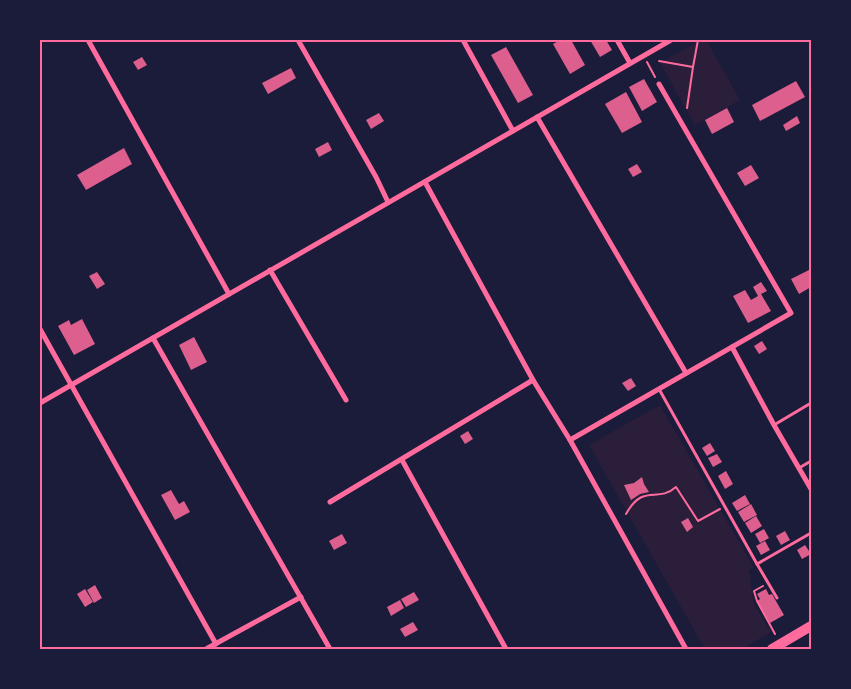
<svg xmlns="http://www.w3.org/2000/svg" width="851" height="689" viewBox="0 0 851 689" font-family="'Source Serif 4',serif">
  <style>
    .green { fill: #2a1e3b }
    .building { fill: #dd5f8e }
    .lines { fill: none; stroke-linecap: round; stroke-linejoin: round }
    .path { stroke: #ff6b9d; stroke-width: 2 }
    .service { stroke: #ff6b9d; stroke-width: 3 }
    .minor { stroke: #ff6b9d; stroke-width: 5 }
    .primary { stroke: #ff6b9d; stroke-width: 10 }
    .neatline { fill: none; stroke: #ff6b9d; stroke-width: 2 }
  </style>
  <rect width="100%" height="100%" fill="#1b1b3a"/>
  <g class="green">
    <path d="M701 40H706L740 100 695 125 660 63Z"/>
    <path d="M660 405 754 568 749 570 754 604 771 632 742 649H705L589 445Z"/>
  </g>
  <g class="building">
    <path d="M560 40H571L585 65 570 74 553 44Z"/>
    <path d="M590 40H606L612 50 600 57Z"/>
    <path d="M506 47 533 95 518 103 491 55Z"/>
    <path d="M142 57 147 65 138 70 133 62Z"/>
    <path d="M291 68 296 78 268 94 262 83Z"/>
    <path d="M644 79 657 102 642 111 629 87Z"/>
    <path d="M796 81 805 97 760 121 752 105Z"/>
    <path d="M626 92 642 122 622 133 605 104Z"/>
    <path d="M727 108 734 122 712 134 705 120Z"/>
    <path d="M379 113 384 121 371 129 366 120Z"/>
    <path d="M797 116 800 123 786 131 783 125Z"/>
    <path d="M328 142 332 150 319 157 315 149Z"/>
    <path d="M124 148 132 164 86 190 77 175Z"/>
    <path d="M637 164 642 172 633 177 628 169Z"/>
    <path d="M751 165 759 178 745 186 737 173Z"/>
    <path d="M809 270 811 274V287L799 294 791 279Z"/>
    <path d="M97 272 105 284 97 289 89 276Z"/>
    <path d="M761 282 767 291 761 294 771 311 748 323 733 296 745 290 751 300 758 296 753 287Z"/>
    <path d="M82 319 95 344 74 355 58 326 69 320 71 325Z"/>
    <path d="M194 337 207 362 191 370 179 345Z"/>
    <path d="M762 341 767 349 759 354 754 346Z"/>
    <path d="M631 378 636 386 628 391 622 383Z"/>
    <path d="M468 431 473 439 465 444 460 436Z"/>
    <path d="M710 443 715 451 707 456 702 448Z"/>
    <path d="M717 454 722 462 713 467 708 458Z"/>
    <path d="M726 471 733 484 725 489 718 476Z"/>
    <path d="M642 477 644 484 649 492 640 494 631 500 624 485 634 483Z"/>
    <path d="M171 490 179 504 184 501 190 512 175 520 161 495Z"/>
    <path d="M745 495 750 504 737 511 732 503Z"/>
    <path d="M751 504 757 515 744 522 738 512Z"/>
    <path d="M756 516 762 526 751 533 745 523Z"/>
    <path d="M688 518 693 527 687 532 681 522Z"/>
    <path d="M764 529 769 538 760 543 755 534Z"/>
    <path d="M785 531 790 540 781 545 776 536Z"/>
    <path d="M342 534 347 543 334 550 329 541Z"/>
    <path d="M765 541 770 550 761 555 756 546Z"/>
    <path d="M805 545 811 554 802 559 797 550Z"/>
    <path d="M95 585 102 598 94 603 87 590Z"/>
    <path d="M85 589 93 602 85 607 77 594Z"/>
    <path d="M766 589 769 595 772 594 784 615 770 623 757 601 760 599 757 594Z"/>
    <path d="M414 592 419 600 406 607 401 599Z"/>
    <path d="M400 600 404 608 391 616 387 607Z"/>
    <path d="M413 622 418 630 405 637 400 629Z"/>
  </g>
  <g class="lines">
    <g class="path">
      <path d="M659 61 693 67 698 40"/>
      <path d="M647 62 655 77"/>
      <path d="M687 108 693 67"/>
      <path d="M626 514C644 482 657 504 676 487L698 521 720 509"/>
      <path d="M763 586 754 591 757 601 775 634"/>
      <path d="M807 649 811 647"/>
    </g>
    <g class="service">
      <path d="M659 389 757 564 811 533"/>
      <path d="M774 425 811 403"/>
      <path d="M799 468 811 461"/>
      <path d="M757 564 777 598"/>
    </g>
    <g class="minor">
      <path d="M88 40 229 294"/>
      <path d="M298 40 376 177 388 202"/>
      <path d="M463 40 513 131"/>
      <path d="M617 40 630 63"/>
      <path d="M537 117 686 373"/>
      <path d="M425 182 533 380 570 440 686 649"/>
      <path d="M270 270 346 400"/>
      <path d="M40 329 216 644"/>
      <path d="M153 338 330 649"/>
      <path d="M732 347 774 425 811 489"/>
      <path d="M40 403 671 40"/>
      <path d="M570 440 791 313 659 84"/>
      <path d="M402 460 506 649"/>
      <path d="M330 502 533 380"/>
      <path d="M206 649 301 597"/>
    </g>
    <path class="primary" d="M772 649 811 626"/>
  </g>
  <rect width="851" height="689" fill="none" stroke="#1b1b3a" stroke-width="82"/>
  <rect x="41" y="41" width="769" height="607" class="neatline"/>
</svg>
